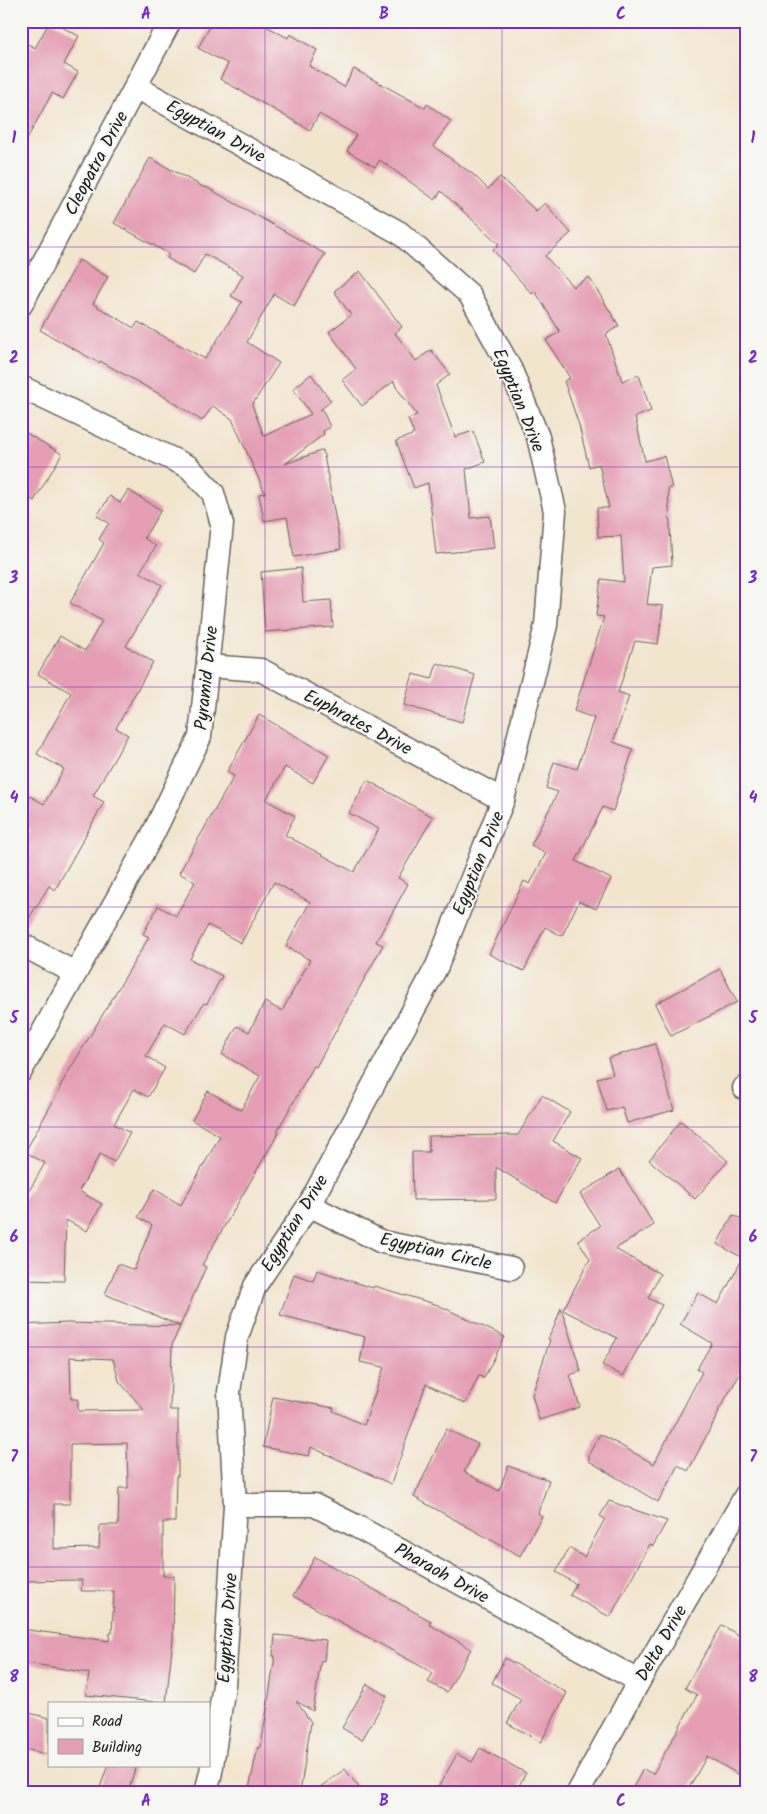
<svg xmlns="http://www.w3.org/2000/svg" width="767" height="1814" viewBox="0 0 767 1814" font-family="Kalam,sans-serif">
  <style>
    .building { fill: #e59eb4; fill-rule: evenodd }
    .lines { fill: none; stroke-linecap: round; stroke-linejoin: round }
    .minor-casing { stroke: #67625a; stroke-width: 25 }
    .minor { stroke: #fff; stroke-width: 22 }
    .grid { fill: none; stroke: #7b2cbf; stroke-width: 1; stroke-opacity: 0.55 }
    .labels { text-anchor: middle; stroke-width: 4; stroke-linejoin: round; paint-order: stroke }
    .street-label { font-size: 18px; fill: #1c1c1c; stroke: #f6f6f2 }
    .neatline { fill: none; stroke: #7b2cbf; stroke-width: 2 }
    .grid-label { font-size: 16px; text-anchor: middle; font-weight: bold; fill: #7b2cbf }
  </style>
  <rect width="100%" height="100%" fill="#f6f6f2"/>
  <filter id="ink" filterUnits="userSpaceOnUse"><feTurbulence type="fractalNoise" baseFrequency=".02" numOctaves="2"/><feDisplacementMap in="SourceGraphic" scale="10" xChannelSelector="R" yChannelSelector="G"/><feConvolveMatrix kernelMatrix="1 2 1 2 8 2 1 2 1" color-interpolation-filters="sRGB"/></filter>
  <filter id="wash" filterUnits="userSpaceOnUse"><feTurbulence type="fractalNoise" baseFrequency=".0096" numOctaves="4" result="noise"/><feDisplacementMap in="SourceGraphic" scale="20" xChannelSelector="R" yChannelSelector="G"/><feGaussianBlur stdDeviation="1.12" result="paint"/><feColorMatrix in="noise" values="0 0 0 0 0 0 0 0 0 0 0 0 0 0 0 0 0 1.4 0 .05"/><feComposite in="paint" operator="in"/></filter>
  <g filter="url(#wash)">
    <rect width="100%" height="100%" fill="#f2e5ce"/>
    <g id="blocks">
      <g class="building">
        <path d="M50 21 79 36 64 64 78 72 63 99 52 93 21 150V40L35 48Z"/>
        <path d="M213 21H257L288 38 290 34 317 50 309 66 344 87 354 69 425 108 427 104 451 121 433 146 474 175 488 189 500 177 536 211 545 203 571 233 545 256 573 287 589 277 619 326 606 334 622 381 639 375 651 411 635 417 645 461 664 456 672 488H668L672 565 652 567 647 604 663 606 658 644 635 641 618 692 629 696 613 742 633 749 613 811 603 807 576 861 611 879 596 909 579 901 562 936 545 927 524 971 489 954 524 881 530 884 546 853 531 845 558 792 546 788 554 762 577 769 594 718 574 711 604 617 596 616 601 579 624 582 621 536 598 537 597 508H609L599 464 589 467 579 425 564 381 570 378 546 340 560 332 535 291 532 294 493 250 499 244 441 191 435 200 380 160 375 167 347 151 356 135 319 114 310 130 220 79 228 64 198 48Z"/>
        <path d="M150 158 205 188 206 187 325 254 294 306 274 294 247 342 279 363 252 405 264 436 311 414 293 389 311 374 331 401 320 410 322 409 330 427 323 431 324 434 285 464 323 450 341 549 294 557 287 517 264 521 259 494 265 493 232 419 213 406 202 421 170 400 100 361 99 363 40 330 79 260 108 277 93 304 134 328 138 322 205 359 242 302 231 296 243 275 205 254 194 274 167 258 169 254 114 223Z"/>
        <path d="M360 271 402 327 395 333 416 361 431 350 450 374 436 385 455 437 473 431 485 462 466 469 471 518 490 516 494 548 436 554 428 483 414 488 396 441 414 434 408 419 417 415 396 387 394 381 362 406 342 380 356 369 329 332 351 315 334 291Z"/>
        <path d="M21 430 62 454 34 501 21 493Z"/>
        <path d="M128 490 161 510 144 538 156 546 140 572 162 585 126 646 153 662 116 728 128 735 93 796 104 802 55 890 49 886 21 931V848L31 830 21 824V791L44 804 64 769 37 754 71 693 38 674 60 636 85 651 102 621 70 603 104 543 99 539 109 523 97 516 110 496 120 503Z"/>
        <path d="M301 568 303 602 331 600 333 627 265 632 261 572Z"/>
        <path d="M437 663 475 675 462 722 404 705 413 674 432 679Z"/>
        <path d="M259 715 329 755 313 783 285 767 266 800 295 816 285 835 354 872 379 829 349 813 367 780 433 817 398 878 408 884 376 942 383 945 316 1067 314 1066 277 1131 279 1132 202 1265 206 1267 180 1326 105 1294 118 1264 134 1270 152 1225 138 1217 154 1189 181 1205 220 1136 192 1120 208 1091 241 1110 260 1076 222 1054 237 1026 249 1032 265 1002 282 1011 310 960 286 946 310 902 274 882 241 943 208 925 190 959 222 976 207 1004 204 1003 185 1034 165 1023 146 1056 165 1068 148 1097 134 1089 114 1124 130 1133 114 1162 100 1154 79 1191 102 1204 87 1231 66 1220 64 1281 21 1280V1205L45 1163 25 1152 61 1087 60 1086 149 937 143 934 158 906 176 916 195 882 179 873 234 776 227 772Z"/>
        <path d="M720 969 737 1002 671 1036 655 1004Z"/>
        <path d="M655 1044 674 1110 627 1123 622 1107 607 1111 597 1078 613 1074 608 1058Z"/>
        <path d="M542 1095 570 1112 553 1141 582 1158 555 1203 496 1167V1199L413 1200 412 1152H429L428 1136 518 1135Z"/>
        <path d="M681 1121 728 1161 695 1199 649 1160Z"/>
        <path d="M619 1169 654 1225 615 1249 660 1274 648 1298 662 1305 623 1376 602 1365 617 1338 563 1310 590 1259 578 1240 600 1226 580 1194Z"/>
        <path d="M733 1215 746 1221V1364L718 1411 719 1412 688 1471 678 1465 658 1502 589 1461V1454L600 1434 654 1464 702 1372 697 1369 712 1343 680 1324 698 1293 718 1304 743 1258 717 1244Z"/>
        <path d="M317 1270 373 1288 374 1286 438 1305 505 1337 484 1378 479 1376 465 1404 426 1384 391 1484 311 1447 309 1456 263 1447 273 1397 334 1408 333 1411 364 1425 384 1367 360 1362 365 1337 280 1315 294 1274 313 1281Z"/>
        <path d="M561 1308 581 1371 570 1375 580 1407 539 1420 532 1395 550 1340 548 1339 555 1325Z"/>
        <path d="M68 1323 180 1326 172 1345 170 1410H178V1476H176L175 1522H163V1576H174L173 1639 166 1703 86 1695 89 1673 21 1662V1629L109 1641 110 1633H112L114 1591H81L82 1580 21 1581V1325ZM70 1357 113 1359 119 1381 144 1410 78 1411V1399H71ZM127 1443 128 1488H119L118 1525H100L99 1548 54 1549V1504H70V1444Z"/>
        <path d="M446 1429 478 1444 464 1472 499 1491 508 1466 549 1480 538 1513 542 1516 520 1556 414 1497Z"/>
        <path d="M609 1501 667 1521 653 1546 650 1544 610 1617 570 1595 576 1584 556 1572 569 1548 584 1557 605 1519 600 1516Z"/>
        <path d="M315 1557 431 1621 429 1624 471 1649 447 1692 428 1682 433 1673 293 1596Z"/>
        <path d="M722 1625 746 1640V1779L707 1756 686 1793H630L643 1769 653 1774 697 1695 685 1688Z"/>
        <path d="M275 1635 326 1640 324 1661 321 1660 313 1711 296 1701 311 1722 300 1793H248L258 1747H261L275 1656H273Z"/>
        <path d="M505 1658 567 1693 541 1742 507 1723 521 1699 492 1683Z"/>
        <path d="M367 1684 387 1696 362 1740 342 1728Z"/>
        <path d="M21 1711 49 1718V1755L21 1748Z"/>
        <path d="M480 1748 526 1773 515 1793H435L457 1754 472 1762Z"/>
        <path d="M108 1765H136L128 1793H98Z"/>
        <path d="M345 1769 363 1793H312Z"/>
      </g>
    </g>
  </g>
  <g filter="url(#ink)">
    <use href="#blocks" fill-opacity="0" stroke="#67625a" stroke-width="1"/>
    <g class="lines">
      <g class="minor-casing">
        <g id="minor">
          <path d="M136 87 400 233 470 295 511 370 538 437 555 511 546 625 503 800 437 966 309 1205 255 1286 237 1337 229 1392 235 1505 224 1685 211 1772 206 1793"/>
          <path d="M21 305 170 21"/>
          <path d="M21 387 189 467 213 493 222 524 200 737 152 836 21 1071"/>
          <path d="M208 666 261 670 503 800"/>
          <path d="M21 944 75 973"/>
          <path d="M744 1088 746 1089"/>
          <path d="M309 1205 382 1242 511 1268"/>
          <path d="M235 1505H314L354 1525 639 1681"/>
          <path d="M578 1793 639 1681 746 1495"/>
        </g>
      </g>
      <use href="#minor" class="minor"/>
    </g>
  </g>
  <path class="grid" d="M265 21V1793M502 21V1793M21 247H746M21 467H746M21 687H746M21 907H746M21 1127H746M21 1347H746M21 1567H746"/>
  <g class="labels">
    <g class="street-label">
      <text transform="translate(216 131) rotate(29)" y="6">Egyptian Drive</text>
      <text transform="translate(96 163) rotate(-62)" y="6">Cleopatra Drive</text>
      <text transform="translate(519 400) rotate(68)" y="6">Egyptian Drive</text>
      <text transform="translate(206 678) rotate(-84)" y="6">Pyramid Drive</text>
      <text transform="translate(358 722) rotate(28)" y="6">Euphrates Drive</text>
      <text transform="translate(478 863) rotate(-68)" y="6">Egyptian Drive</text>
      <text transform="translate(294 1223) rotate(-58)" y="6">Egyptian Drive</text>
      <text transform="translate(436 1251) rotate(13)" y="6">Egyptian Circle</text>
      <text transform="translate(442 1573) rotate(29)" y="6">Pharaoh Drive</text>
      <text transform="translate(227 1628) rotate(-86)" y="6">Egyptian Drive</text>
      <text transform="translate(661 1643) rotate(-60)" y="6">Delta Drive</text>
    </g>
  </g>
  <rect width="767" height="1814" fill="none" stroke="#f6f6f2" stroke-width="55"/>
  <rect x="48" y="1702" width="162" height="65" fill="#f6f6f2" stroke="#9f9f9c"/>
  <rect x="58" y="1718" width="25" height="8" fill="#ffffff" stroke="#9f9f9c"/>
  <text x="92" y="1726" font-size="15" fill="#1c1c1c">Road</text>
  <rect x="58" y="1739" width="25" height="15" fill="#e59eb4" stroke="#9f9f9c"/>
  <text x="92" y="1752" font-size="15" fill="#1c1c1c">Building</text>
  <rect x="28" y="28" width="712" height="1758" class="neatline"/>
  <g class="grid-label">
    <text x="146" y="19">A</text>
    <text x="384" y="19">B</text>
    <text x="621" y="19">C</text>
    <text x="14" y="143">1</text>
    <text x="753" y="143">1</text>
    <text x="14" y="363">2</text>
    <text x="753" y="363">2</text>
    <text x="14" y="583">3</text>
    <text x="753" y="583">3</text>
    <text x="14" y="803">4</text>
    <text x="753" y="803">4</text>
    <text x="14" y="1023">5</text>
    <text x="753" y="1023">5</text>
    <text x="14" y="1242">6</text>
    <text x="753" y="1242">6</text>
    <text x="14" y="1462">7</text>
    <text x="753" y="1462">7</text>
    <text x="14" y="1682">8</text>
    <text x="753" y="1682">8</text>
    <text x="146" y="1806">A</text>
    <text x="384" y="1806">B</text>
    <text x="621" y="1806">C</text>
  </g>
</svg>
